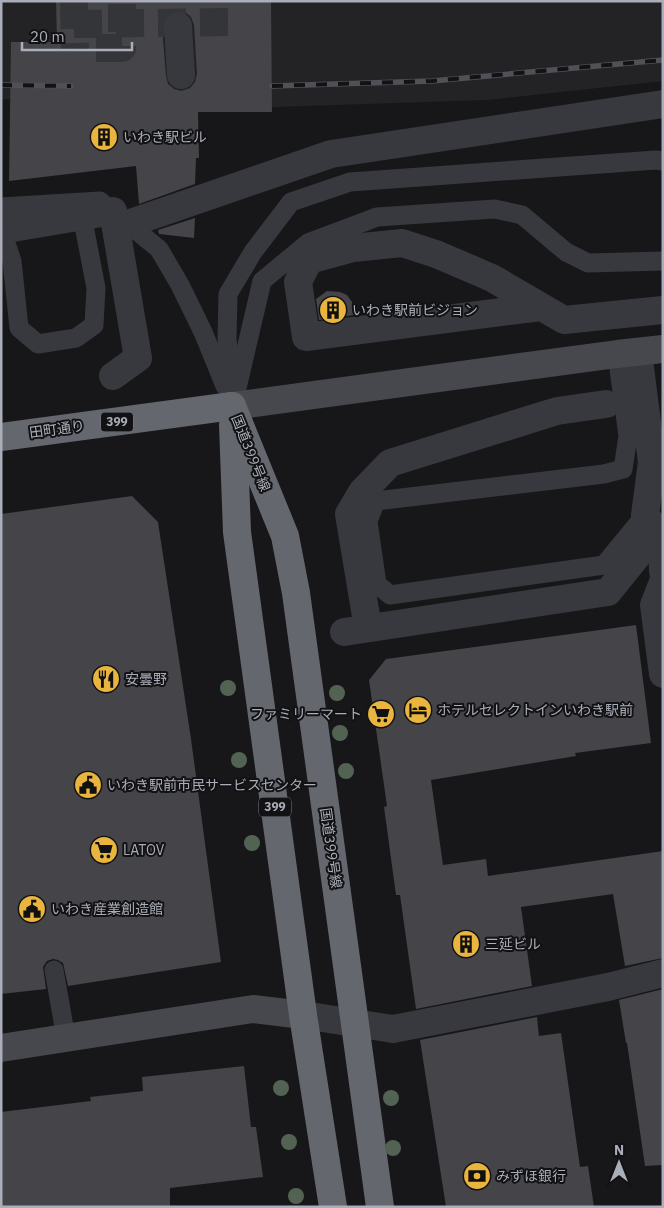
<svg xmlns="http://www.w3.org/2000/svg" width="664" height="1208" viewBox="0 0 664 1208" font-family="'IBM Plex Sans','Noto Sans JP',sans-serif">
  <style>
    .built { fill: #232326 }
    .building { fill: #444449; fill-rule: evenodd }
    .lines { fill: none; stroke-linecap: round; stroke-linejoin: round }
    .street-tunnel { stroke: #343539; stroke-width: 28; stroke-dasharray: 28 14; stroke-linecap: butt }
    .lane { stroke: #38393e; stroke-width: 19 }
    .street { stroke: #38393e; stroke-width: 28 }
    .secondary { stroke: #46484e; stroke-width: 28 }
    .highway { stroke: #65676f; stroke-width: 28 }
    .rail-casing { stroke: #4f5157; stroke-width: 5.5 }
    .rail { stroke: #121214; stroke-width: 4; stroke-dasharray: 11; stroke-linecap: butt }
    .tree { fill: #526354 }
    .labels { text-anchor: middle; stroke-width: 4; stroke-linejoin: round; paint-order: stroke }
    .shield { fill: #121214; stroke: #7c7f87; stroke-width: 1 }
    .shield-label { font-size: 12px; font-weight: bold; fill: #aaaeb8 }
    .poi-label { font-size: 14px; fill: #aaaeb8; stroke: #121214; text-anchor: start }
    .street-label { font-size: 14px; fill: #aaaeb8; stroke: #121214 }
  </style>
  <rect width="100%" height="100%" fill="#171719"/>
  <path class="built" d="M1 1H663V81L487 100 275 107 1 99Z"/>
  <g class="building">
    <path d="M56 1H271L272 112H198L199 158H196L195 184 139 204 136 166 9 181 11 42H57ZM178 10 185 12 191 17 194 25 197 74 195 82 190 88 181 91 174 89 168 84 166 76 162 27 164 19 169 13Z"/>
    <path d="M195 218 194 238 159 234 158 230Z"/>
    <path d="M327 291 340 292 347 295 352 302 354 315 319 320 316 299Z"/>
    <path d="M132 496 158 522 191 739 221 962 68 986 63 963 58 960 53 959 47 961 43 967 46 989 1 994V514Z"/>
    <path d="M636 625 651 743 575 753 576 756 431 780 443 865 486 859 488 876 663 851V958L625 966 613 894 521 907 532 986 416 1009 400 895H396L384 807 387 806 369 680 386 659Z"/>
    <path d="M663 989V1165L645 1166 627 1043H626L619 1000Z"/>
    <path d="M537 1017 539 1036 561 1033 580 1167 588 1166 594 1207H446L420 1040Z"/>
    <path d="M244 1066 251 1127H256L263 1177 170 1188V1207H1V1112L91 1101 90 1097 143 1091 142 1077Z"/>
  </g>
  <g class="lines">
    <g class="street-tunnel">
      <path d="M74 1 75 51"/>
      <path d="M74 24 230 22"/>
      <path d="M96 48H122V1"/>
    </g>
    <g class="lane">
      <path d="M1 207 100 201 159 249 180 285 203 332 225 386"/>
      <path d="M1 229 12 261 19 328 38 344 76 338 94 325 96 288 80 205"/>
      <path d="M617 354 628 436 623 469 604 474 376 501 368 521 377 584 390 595 604 565 645 515"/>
      <path d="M237 388 262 281 308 243 377 217 495 209 522 215 566 252 588 263 663 261"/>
      <path d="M232 406 227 338 228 294 253 252 291 202 350 182 656 160 663 161"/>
      <path d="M54 970 66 1038"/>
    </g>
    <g class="street">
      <path d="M178 26 181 75"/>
      <path d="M116 228 331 154 663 104"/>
      <path d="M1 230 113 211 138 358 113 376"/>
      <path d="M541 307 306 337 298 282 309 260 353 248 402 243 436 254 492 278 564 320 663 310"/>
      <path d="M638 352 652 462 645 515 662 538 663 571"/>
      <path d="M663 582 654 605 663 674"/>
      <path d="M368 628 349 514 362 492 390 463 557 411 606 404"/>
      <path d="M344 632 608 592 650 540 663 538"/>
      <path d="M303 1015 393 1029 608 987 663 973"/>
    </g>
    <g class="secondary">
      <path d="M232 406 617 354 663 349"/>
      <path d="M1 1048 253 1009 303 1015"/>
    </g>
    <g class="highway">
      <path d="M232 406 285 536 296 593 380 1207"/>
      <path d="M233 425 237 532 303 1015 333 1207"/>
      <path d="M1 437 232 406"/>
    </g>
    <g class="rail-casing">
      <g id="rail">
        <path d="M1 85 71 86"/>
        <path d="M272 86 432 81 663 60"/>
      </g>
    </g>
    <use href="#rail" class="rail"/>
  </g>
  <g class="tree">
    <circle cx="228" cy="688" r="8"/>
    <circle cx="337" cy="693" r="8"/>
    <circle cx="340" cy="733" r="8"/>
    <circle cx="239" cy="760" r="8"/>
    <circle cx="346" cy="771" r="8"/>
    <circle cx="252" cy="843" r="8"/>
    <circle cx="281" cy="1088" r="8"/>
    <circle cx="391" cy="1098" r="8"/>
    <circle cx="289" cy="1142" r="8"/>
    <circle cx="393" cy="1148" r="8"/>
    <circle cx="296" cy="1196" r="8"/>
  </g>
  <defs>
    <g id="building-disc" transform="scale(1.4375)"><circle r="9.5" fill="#e9b53f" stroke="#121214"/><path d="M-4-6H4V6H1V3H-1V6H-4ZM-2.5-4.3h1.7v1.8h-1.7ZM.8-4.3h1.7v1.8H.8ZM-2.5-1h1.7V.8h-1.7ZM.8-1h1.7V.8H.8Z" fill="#111"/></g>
    <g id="restaurant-disc" transform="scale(1.4375)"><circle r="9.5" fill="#e9b53f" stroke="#121214"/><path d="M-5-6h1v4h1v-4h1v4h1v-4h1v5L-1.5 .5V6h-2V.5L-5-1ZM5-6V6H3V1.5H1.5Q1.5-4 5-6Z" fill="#111"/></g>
    <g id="hotel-disc" transform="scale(1.4375)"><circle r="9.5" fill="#e9b53f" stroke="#121214"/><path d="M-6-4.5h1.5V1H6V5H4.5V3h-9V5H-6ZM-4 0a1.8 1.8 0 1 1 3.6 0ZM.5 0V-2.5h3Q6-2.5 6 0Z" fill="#111"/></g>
    <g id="supermarket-disc" transform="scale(1.4375)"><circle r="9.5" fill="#e9b53f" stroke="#121214"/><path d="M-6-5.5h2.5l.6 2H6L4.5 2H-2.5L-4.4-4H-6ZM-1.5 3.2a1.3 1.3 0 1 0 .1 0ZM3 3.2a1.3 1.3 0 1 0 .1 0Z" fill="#111"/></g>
    <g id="civic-disc" transform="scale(1.4375)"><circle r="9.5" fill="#e9b53f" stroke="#121214"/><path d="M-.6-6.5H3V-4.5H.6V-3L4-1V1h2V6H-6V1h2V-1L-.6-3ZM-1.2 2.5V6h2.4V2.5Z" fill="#111"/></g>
    <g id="bank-disc" transform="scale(1.4375)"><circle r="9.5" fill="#e9b53f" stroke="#121214"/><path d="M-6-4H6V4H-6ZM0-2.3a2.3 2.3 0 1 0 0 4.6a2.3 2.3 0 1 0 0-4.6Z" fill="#111"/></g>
  </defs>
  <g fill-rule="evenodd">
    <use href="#building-disc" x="104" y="137"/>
    <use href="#building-disc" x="333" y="310"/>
    <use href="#restaurant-disc" x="106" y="679"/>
    <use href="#hotel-disc" x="418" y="710"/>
    <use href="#supermarket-disc" x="381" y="714"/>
    <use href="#civic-disc" x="88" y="785"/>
    <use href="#supermarket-disc" x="104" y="850"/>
    <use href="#civic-disc" x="32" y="909"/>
    <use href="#building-disc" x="466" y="944"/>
    <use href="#bank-disc" x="477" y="1176"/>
  </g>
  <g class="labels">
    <g class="shield">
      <rect x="101" y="412.5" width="32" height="19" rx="4"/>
      <rect x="259" y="797.5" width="32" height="19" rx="4"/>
    </g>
    <g class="shield-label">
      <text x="117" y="426">399</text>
      <text x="275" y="811">399</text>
    </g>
    <g class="poi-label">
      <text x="123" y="142">いわき駅ビル</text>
      <text x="352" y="315">いわき駅前ビジョン</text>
      <text x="125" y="684">安曇野</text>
      <text x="437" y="715">ホテルセレクトインいわき駅前</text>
      <text x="362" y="719" text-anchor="end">ファミリーマート</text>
      <text x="107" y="790">いわき駅前市民サービスセンター</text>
      <text x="123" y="855">LATOV</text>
      <text x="51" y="914">いわき産業創造館</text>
      <text x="485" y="949">三延ビル</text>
      <text x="496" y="1181">みずほ銀行</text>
    </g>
    <g class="street-label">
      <text transform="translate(57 429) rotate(-8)" y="5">田町通り</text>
      <text transform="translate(251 453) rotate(68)" y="5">国道399号線</text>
      <text transform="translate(331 848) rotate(82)" y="5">国道399号線</text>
    </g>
  </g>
  <rect width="664" height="1208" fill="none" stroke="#aaaeb8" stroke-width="5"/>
  <g transform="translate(619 1163)" stroke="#121214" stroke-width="4" paint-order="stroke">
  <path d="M0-4L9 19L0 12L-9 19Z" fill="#aaaeb8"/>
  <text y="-8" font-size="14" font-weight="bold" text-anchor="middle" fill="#aaaeb8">N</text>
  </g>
  <path d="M22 42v8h110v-8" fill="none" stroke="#aaaeb8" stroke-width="2.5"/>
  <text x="30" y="42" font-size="15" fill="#aaaeb8" stroke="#121214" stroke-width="4" paint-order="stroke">20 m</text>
</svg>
